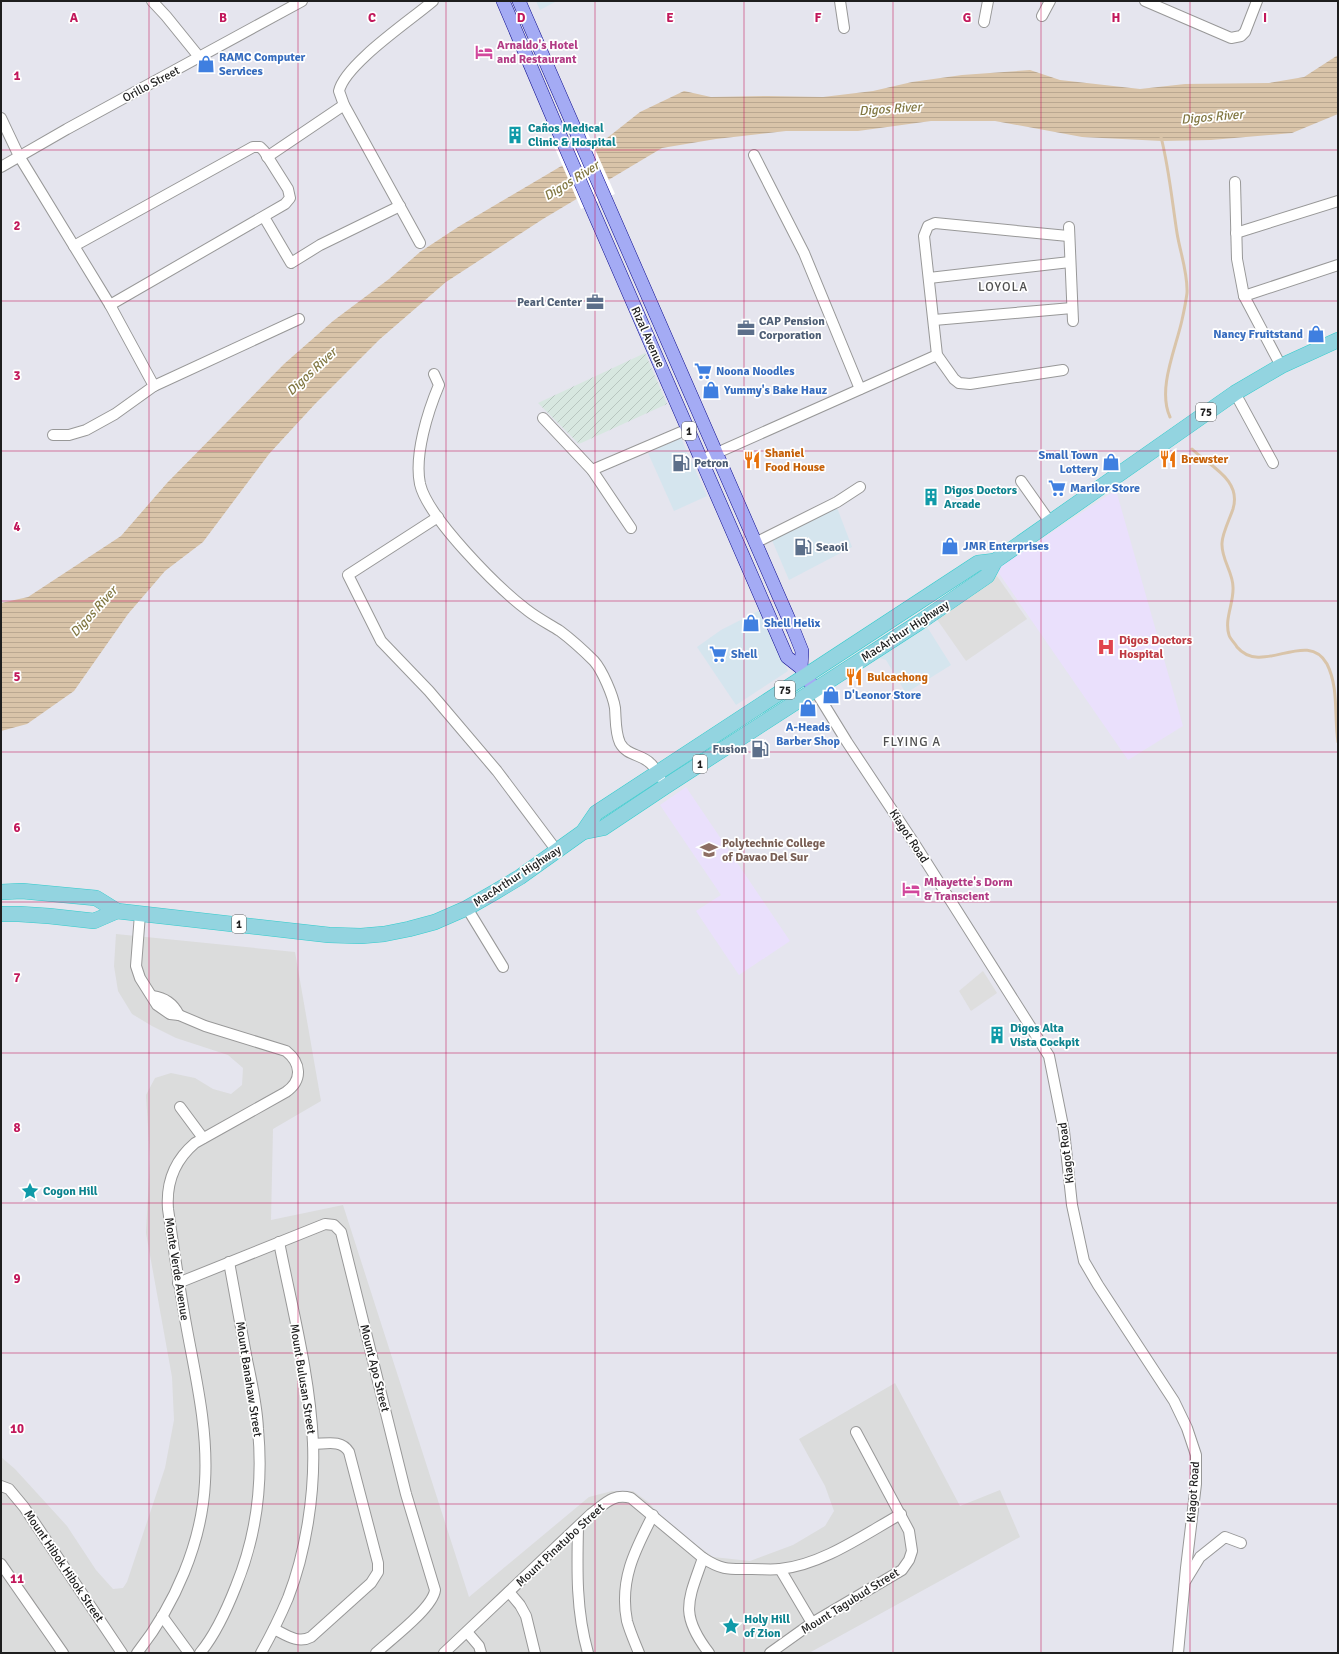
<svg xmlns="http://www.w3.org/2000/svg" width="1339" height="1654" viewBox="0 0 1339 1654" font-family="Signika,sans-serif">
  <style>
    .residential { fill: #dbdcdc }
    .commercial { fill: #d5e5ee }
    .industrial { fill: url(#industrial-furrows) }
    .education { fill: #eae0fc }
    .parking { fill: #dedede }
    .water { fill: url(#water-rules) }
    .pier { fill: #fff }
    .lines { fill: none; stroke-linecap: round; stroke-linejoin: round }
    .stream { stroke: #d9c4a9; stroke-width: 3 }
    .minor-casing { stroke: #989898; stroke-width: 12 }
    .major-casing { stroke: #0d0c8d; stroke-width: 14 }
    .highway-casing { stroke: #32cccc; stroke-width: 16 }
    .minor { stroke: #fff; stroke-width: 10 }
    .major { stroke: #a4abf4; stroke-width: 13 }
    .highway { stroke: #93d4e0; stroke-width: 15 }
    .grid { fill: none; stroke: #c2185b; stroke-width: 1; stroke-opacity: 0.55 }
    .labels { text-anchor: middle; stroke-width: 3.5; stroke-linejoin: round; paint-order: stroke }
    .shield { fill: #fff; stroke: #626262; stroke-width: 1 }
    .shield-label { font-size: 11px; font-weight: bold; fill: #1e1e1e }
    .hotel-label { font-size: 12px; font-weight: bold; fill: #b23c85; stroke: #fff; text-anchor: start }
    .shop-label { font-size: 12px; font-weight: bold; fill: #366cbe; stroke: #fff; text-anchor: start }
    .street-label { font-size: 12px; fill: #1e1e1e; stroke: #fff }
    .culture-label { font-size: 12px; font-weight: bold; fill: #0d838f; stroke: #fff; text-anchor: start }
    .service-label { font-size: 12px; font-weight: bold; fill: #4e5e75; stroke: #fff; text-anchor: start }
    .food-label { font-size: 12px; font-weight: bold; fill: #c56008; stroke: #fff; text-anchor: start }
    .health-label { font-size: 12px; font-weight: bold; fill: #be3a42; stroke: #fff; text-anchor: start }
    .education-label { font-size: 12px; font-weight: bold; fill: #785e54; stroke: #fff; text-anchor: start }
    .water-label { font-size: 13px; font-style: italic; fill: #817742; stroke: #fff }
    .neighbourhood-label { font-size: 13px; letter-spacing: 1px; fill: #515151; stroke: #fff }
    .grid-label { font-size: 13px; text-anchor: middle; font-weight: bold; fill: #c2185b; stroke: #fff; stroke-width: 3.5; stroke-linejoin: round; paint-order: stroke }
  </style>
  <defs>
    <pattern id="industrial-furrows" width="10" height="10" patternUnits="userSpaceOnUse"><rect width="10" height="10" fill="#d7e7e0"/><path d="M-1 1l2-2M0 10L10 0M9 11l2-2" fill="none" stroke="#b8c6c0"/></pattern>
    <pattern id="water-rules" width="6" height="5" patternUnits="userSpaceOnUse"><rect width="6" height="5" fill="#d9c4a9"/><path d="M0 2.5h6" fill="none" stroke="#baa891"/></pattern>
  </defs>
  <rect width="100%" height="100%" fill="#e5e5ee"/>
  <path class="residential" d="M116 934 295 952 321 1101 273 1129 271 1220 343 1205 469 1597 589 1497 612 1491H633L648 1502 666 1521 687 1538 713 1557 750 1561 793 1545 825 1526 834 1511 825 1486 799 1439 895 1383 960 1506 1000 1490 1020 1537 809 1653H1V1457L15 1469 67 1526 96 1570 113 1589 123 1588 127 1582 165 1468 174 1420 172 1377 146 1233 150 1158 146 1095 155 1078 171 1073 195 1078 213 1089 231 1094 242 1085 243 1068 228 1055 176 1038 152 1026 132 1014 118 991 114 966Z"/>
  <g class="commercial">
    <path d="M536 1H557L540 10Z"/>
    <path d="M681 438 707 496 674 511 648 453Z"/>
    <path d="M836 505 852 547 789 580 771 538Z"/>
    <path d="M760 610 788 671 736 705 697 647 721 630Z"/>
    <path d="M924 622 951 665 906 693 886 660 871 655Z"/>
  </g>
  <path class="industrial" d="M645 353 667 404 579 444 538 403Z"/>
  <g class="education">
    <path d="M1116 490 1183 726 1128 760 996 569Z"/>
    <path d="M686 787 790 941 739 975 696 911 721 895 660 805Z"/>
  </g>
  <g class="parking">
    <path d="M997 576 1027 619 966 661 936 618Z"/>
    <path d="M983 971 997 993 971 1011 959 991Z"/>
  </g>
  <path class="water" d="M1338 55V114L1292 133 1211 140 1162 141 1082 137 995 121H931L858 131H786L716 139 662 148 543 219 446 282 380 339 315 404 269 454 203 542 165 571 128 614 74 691 27 724 1 731V603L28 597 121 536 167 483 284 364 333 321 389 279 420 252 458 227 602 142 640 112 684 91 711 97 768 96 823 97 873 91 912 82 962 75 1030 70 1060 80 1140 89 1185 84 1269 83 1304 77Z"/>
  <path class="pier" d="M587 131 615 194 581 209 554 146Z"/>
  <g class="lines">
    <g class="stream">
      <path d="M1161 137C1169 168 1172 201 1177 233 1180 252 1188 273 1187 293 1186 301 1184 311 1182 320 1176 348 1157 389 1170 417"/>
      <path d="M1192 449C1209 466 1242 479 1233 509 1230 518 1222 534 1222 543 1221 559 1233 572 1233 587 1234 603 1224 619 1229 635 1230 639 1235 643 1237 647 1262 677 1307 628 1327 664 1339 688 1334 716 1338 742"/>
    </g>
    <g class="minor-casing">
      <g id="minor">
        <path d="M152 1 166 16 200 58"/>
        <path d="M840 1 844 28"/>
        <path d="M1145 1 1231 38 1241 36 1245 32 1257 1"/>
        <path d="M1042 16 1050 1"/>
        <path d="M984 22 988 1"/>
        <path d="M1 118 19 156 110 305 154 386"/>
        <path d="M754 155 804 253 860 389"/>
        <path d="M267 157 344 105"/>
        <path d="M1 167 67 129 302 1"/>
        <path d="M1235 182 1237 259 1244 296 1281 366"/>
        <path d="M264 217 291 263 320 245 400 206"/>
        <path d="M1069 227 1073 321"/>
        <path d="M1236 233 1338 201"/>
        <path d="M420 243 344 105 339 91C345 64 411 20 433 1"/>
        <path d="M74 246 253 147H260L264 151 288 189 290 198 285 204 110 305"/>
        <path d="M929 278 1070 262"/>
        <path d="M1244 296 1338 265"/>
        <path d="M934 320 1072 308"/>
        <path d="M1063 370 970 384 959 383 954 379 937 355 924 236 928 226 935 223 1068 236"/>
        <path d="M434 374 439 385C428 411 414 455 420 484 428 518 498 588 527 610 537 618 549 624 560 631 572 640 583 650 594 661 602 670 613 695 615 708 616 720 615 732 620 743 627 756 641 754 650 763 654 766 657 773 660 777"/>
        <path d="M1235 393 1273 463"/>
        <path d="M543 418 592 470 631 528"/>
        <path d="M53 435H69L86 430 115 414 154 386 299 319"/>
        <path d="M701 460 937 355"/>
        <path d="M592 470 688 429"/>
        <path d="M1021 481 1050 522"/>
        <path d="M438 517 348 575 381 641 429 691 497 771 557 851"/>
        <path d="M755 543 837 502 860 487"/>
        <path d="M815 690 847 742 916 846 1049 1056 1064 1131 1072 1205 1084 1261 1098 1285 1174 1401 1187 1428 1196 1455V1484L1186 1568 1178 1653"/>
        <path d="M467 908 503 967"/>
        <path d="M152 996C165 998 173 1003 179 1015"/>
        <path d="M180 1107 203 1138"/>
        <path d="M178 1283 325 1224 334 1225 341 1232 406 1494 435 1590C433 1608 390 1640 376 1653"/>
        <path d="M1 1486 9 1489 24 1507 122 1653"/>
        <path d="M578 1527C577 1570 576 1611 588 1653"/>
        <path d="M703 1558C688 1601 679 1614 709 1653"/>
        <path d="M1 1564 63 1653"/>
        <path d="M780 1569 812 1623"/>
        <path d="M1186 1580 1200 1557 1225 1537 1241 1543"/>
        <path d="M509 1592 520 1605 526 1616 535 1653"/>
        <path d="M162 1616 189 1653"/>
        <path d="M274 1629C286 1635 298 1644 311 1637L371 1583 378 1572V1563L349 1452C341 1439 326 1444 313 1444"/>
        <path d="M467 1632 479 1646 481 1653"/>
        <path d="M137 1653C175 1605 202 1543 205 1482 208 1432 197 1383 188 1335 180 1293 174 1251 168 1209 166 1183 175 1160 195 1143L286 1092C303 1080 301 1063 286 1051L205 1026 179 1015 170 1014 157 1005 140 978 136 966 140 914"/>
        <path d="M200 1653C216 1634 227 1609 236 1586 256 1537 263 1482 258 1429 257 1406 252 1383 247 1360 241 1328 235 1295 229 1262"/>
        <path d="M261 1653C271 1635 280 1617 288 1598 306 1552 315 1493 313 1443 310 1375 292 1308 279 1242"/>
        <path d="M444 1653 591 1514C605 1504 613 1493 631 1498L703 1558C723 1571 730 1569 752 1569 761 1569 771 1570 780 1569 822 1565 865 1534 901 1514"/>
        <path d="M639 1653C635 1643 630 1632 627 1621 619 1580 635 1550 653 1515"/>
        <path d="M770 1653 812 1623 902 1570 909 1560 912 1551 909 1531 856 1432"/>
      </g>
    </g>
    <g class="major-casing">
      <g id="major">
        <path d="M503 1 563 142 787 657 801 668 815 690"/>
        <path d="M519 1 794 631 802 651 801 668"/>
      </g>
    </g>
    <g class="highway-casing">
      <g id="highway">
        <path d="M583 832 603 828 666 786 920 622 987 576 995 561"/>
        <path d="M1 892 22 891 96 898 117 911 329 935 361 936 384 934 409 929 435 922 467 908 495 892 520 877 583 832 596 813 978 563 995 561 1235 393 1281 366 1338 340"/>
        <path d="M1 914H19L49 916 94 921 117 911"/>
      </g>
    </g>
    <use href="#minor" class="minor"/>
    <use href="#major" class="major"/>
    <use href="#highway" class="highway"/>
  </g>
  <path class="grid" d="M149 1V1653M298 1V1653M446 1V1653M595 1V1653M744 1V1653M893 1V1653M1041 1V1653M1190 1V1653M1 150H1338M1 301H1338M1 451H1338M1 601H1338M1 752H1338M1 902H1338M1 1053H1338M1 1203H1338M1 1353H1338M1 1504H1338"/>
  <defs>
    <g id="hotel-bare" transform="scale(1.38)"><path d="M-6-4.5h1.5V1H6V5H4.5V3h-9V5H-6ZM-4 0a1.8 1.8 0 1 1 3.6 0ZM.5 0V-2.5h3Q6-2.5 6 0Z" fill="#d1479c" stroke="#fff" stroke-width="2.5" paint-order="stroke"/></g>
    <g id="shop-bare" transform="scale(1.38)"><path d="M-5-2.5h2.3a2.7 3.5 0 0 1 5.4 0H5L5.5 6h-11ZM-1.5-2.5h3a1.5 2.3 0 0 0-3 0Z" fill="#3f7fe0" stroke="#fff" stroke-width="2.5" paint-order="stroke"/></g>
    <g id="building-bare" transform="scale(1.38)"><path d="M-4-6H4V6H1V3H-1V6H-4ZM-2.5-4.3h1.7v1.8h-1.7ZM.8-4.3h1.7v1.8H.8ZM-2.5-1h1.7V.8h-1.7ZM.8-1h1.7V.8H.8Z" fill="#0f9aa8" stroke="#fff" stroke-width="2.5" paint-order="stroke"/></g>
    <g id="office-bare" transform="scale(1.38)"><path d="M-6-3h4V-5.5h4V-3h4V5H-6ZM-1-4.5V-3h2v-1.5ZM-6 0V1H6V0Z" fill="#5c6f8a" stroke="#fff" stroke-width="2.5" paint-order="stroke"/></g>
    <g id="supermarket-bare" transform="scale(1.38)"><path d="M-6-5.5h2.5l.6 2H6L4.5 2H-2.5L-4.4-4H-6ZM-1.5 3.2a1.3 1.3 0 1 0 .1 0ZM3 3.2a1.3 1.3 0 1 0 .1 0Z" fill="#3f7fe0" stroke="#fff" stroke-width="2.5" paint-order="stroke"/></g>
    <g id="restaurant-bare" transform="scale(1.38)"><path d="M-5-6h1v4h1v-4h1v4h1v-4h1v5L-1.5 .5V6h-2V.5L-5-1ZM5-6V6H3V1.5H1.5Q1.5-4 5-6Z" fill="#e8710a" stroke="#fff" stroke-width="2.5" paint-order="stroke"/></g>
    <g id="fuel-bare" transform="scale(1.38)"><path d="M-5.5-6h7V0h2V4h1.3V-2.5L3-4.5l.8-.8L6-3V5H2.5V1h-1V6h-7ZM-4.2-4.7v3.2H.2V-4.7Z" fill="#5c6f8a" stroke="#fff" stroke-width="2.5" paint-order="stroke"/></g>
    <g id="hospital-bare" transform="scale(1.38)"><path d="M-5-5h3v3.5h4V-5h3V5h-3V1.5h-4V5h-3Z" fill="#e0444e" stroke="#fff" stroke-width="2.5" paint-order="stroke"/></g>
    <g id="school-bare" transform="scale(1.38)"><path d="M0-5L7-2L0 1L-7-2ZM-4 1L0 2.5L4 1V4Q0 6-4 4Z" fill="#8d6e63" stroke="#fff" stroke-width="2.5" paint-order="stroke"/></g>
    <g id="sight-bare" transform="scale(1.38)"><path d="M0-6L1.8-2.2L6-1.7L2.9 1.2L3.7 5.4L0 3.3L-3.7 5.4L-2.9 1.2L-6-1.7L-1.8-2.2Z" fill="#0f9aa8" stroke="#fff" stroke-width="2.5" paint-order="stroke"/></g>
  </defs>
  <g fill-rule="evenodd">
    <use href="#hotel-bare" x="484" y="52"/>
    <use href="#shop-bare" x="206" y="64"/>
    <use href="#building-bare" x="515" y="135"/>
    <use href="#office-bare" x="595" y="302"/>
    <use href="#office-bare" x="746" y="328"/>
    <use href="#shop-bare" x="1316" y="334"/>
    <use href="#supermarket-bare" x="703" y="371"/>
    <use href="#shop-bare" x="711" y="390"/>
    <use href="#restaurant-bare" x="1168" y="459"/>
    <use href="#restaurant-bare" x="752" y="460"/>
    <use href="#shop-bare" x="1111" y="462"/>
    <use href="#fuel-bare" x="681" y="463"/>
    <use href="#supermarket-bare" x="1057" y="488"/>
    <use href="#building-bare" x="931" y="497"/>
    <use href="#shop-bare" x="950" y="546"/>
    <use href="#fuel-bare" x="803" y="547"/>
    <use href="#shop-bare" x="751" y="623"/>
    <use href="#hospital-bare" x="1106" y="647"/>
    <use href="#supermarket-bare" x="718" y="654"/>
    <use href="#restaurant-bare" x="854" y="677"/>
    <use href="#shop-bare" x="831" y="695"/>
    <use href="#shop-bare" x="808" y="708"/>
    <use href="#fuel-bare" x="760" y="749"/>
    <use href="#school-bare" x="709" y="850"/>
    <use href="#hotel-bare" x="911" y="889"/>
    <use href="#building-bare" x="997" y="1035"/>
    <use href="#sight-bare" x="30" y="1191"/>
    <use href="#sight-bare" x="731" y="1626"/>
  </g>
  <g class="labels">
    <g class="shield">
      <rect x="1196" y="403" width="20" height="18" rx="3"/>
      <rect x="682" y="422" width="14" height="18" rx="3"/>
      <rect x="775" y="681" width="20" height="18" rx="3"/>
      <rect x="693" y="755" width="14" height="18" rx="3"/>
      <rect x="232" y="915" width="14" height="18" rx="3"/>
    </g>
    <g class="shield-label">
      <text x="1206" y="416">75</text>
      <text x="689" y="435">1</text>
      <text x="785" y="694">75</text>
      <text x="700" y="768">1</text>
      <text x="239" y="928">1</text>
    </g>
    <g class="hotel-label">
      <text x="497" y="49">Arnaldo's Hotel<tspan x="497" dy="14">and Restaurant</tspan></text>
      <text x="924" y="886">Mhayette's Dorm<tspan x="924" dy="14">&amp; Transcient</tspan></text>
    </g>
    <g class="shop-label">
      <text x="219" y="61">RAMC Computer<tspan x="219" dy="14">Services</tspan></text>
      <text x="1303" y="338" text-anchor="end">Nancy Fruitstand</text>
      <text x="716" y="375">Noona Noodles</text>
      <text x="724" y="394">Yummy's Bake Hauz</text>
      <text x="1098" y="459" text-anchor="end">Small Town<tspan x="1098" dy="14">Lottery</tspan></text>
      <text x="1070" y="492">Marilor Store</text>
      <text x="963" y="550">JMR Enterprises</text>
      <text x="764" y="627">Shell Helix</text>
      <text x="731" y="658">Shell</text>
      <text x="844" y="699">D'Leonor Store</text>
      <text x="808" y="731" text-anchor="middle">A-Heads<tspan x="808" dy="14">Barber Shop</tspan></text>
    </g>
    <g class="street-label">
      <text transform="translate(151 84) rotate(-28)" y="4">Orillo Street</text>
      <text transform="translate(648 337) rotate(66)" y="4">Rizal Avenue</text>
      <text transform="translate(905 631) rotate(-33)" y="4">MacArthur Highway</text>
      <text transform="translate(909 836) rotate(57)" y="4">Kiagot Road</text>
      <text transform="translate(517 876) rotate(-33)" y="4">MacArthur Highway</text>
      <text transform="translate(1066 1153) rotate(-97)" y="4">Kiagot Road</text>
      <text transform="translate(177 1269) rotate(81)" y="4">Monte Verde Avenue</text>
      <text transform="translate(375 1368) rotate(76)" y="4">Mount Apo Street</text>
      <text transform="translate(249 1379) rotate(81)" y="4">Mount Banahaw Street</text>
      <text transform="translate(303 1379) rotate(81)" y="4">Mount Bulusan Street</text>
      <text transform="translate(1193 1492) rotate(-86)" y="4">Kiagot Road</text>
      <text transform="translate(560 1545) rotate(-43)" y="4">Mount Pinatubo Street</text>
      <text transform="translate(64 1566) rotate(56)" y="4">Mount Hibok Hibok Street</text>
      <text transform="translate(850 1601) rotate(-32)" y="4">Mount Tagubud Street</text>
    </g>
    <g class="culture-label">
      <text x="528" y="132">Caños Medical<tspan x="528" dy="14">Clinic &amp; Hospital</tspan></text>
      <text x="944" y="494">Digos Doctors<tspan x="944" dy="14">Arcade</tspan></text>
      <text x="1010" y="1032">Digos Alta<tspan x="1010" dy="14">Vista Cockpit</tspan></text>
      <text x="43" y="1195">Cogon Hill</text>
      <text x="744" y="1623">Holy Hill<tspan x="744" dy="14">of Zion</tspan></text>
    </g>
    <g class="service-label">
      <text x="582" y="306" text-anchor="end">Pearl Center</text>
      <text x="759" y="325">CAP Pension<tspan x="759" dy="14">Corporation</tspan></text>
      <text x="694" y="467">Petron</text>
      <text x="816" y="551">Seaoil</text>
      <text x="747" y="753" text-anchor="end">Fusion</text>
    </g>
    <g class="food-label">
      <text x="765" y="457">Shaniel<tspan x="765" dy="14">Food House</tspan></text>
      <text x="1181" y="463">Brewster</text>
      <text x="867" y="681">Bulcachong</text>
    </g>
    <g class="health-label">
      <text x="1119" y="644">Digos Doctors<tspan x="1119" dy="14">Hospital</tspan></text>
    </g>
    <g class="education-label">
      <text x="722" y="847">Polytechnic College<tspan x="722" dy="14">of Davao Del Sur</tspan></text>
    </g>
    <g class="water-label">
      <text transform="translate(890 108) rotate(-4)" y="5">Digos River</text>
      <text transform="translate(1212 116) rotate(-5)" y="5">Digos River</text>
      <text transform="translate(571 180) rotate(-32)" y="5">Digos River</text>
      <text transform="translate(311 371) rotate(-43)" y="5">Digos River</text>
      <text transform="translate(93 611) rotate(-48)" y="5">Digos River</text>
    </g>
    <g class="neighbourhood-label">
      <text x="1003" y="291">LOYOLA</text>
      <text x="912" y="746">FLYING A</text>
    </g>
  </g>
  <g class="grid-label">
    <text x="74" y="22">A</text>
    <text x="223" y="22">B</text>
    <text x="372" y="22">C</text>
    <text x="521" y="22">D</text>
    <text x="670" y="22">E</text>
    <text x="818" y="22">F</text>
    <text x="967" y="22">G</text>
    <text x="1116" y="22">H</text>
    <text x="1265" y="22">I</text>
    <text x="17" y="80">1</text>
    <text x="17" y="230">2</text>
    <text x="17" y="380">3</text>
    <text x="17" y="531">4</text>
    <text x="17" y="681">5</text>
    <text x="17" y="832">6</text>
    <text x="17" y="982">7</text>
    <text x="17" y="1132">8</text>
    <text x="17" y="1283">9</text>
    <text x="17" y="1433">10</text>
    <text x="17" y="1583">11</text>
  </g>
  <rect width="1339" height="1654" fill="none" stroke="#1e1e1e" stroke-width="4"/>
</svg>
